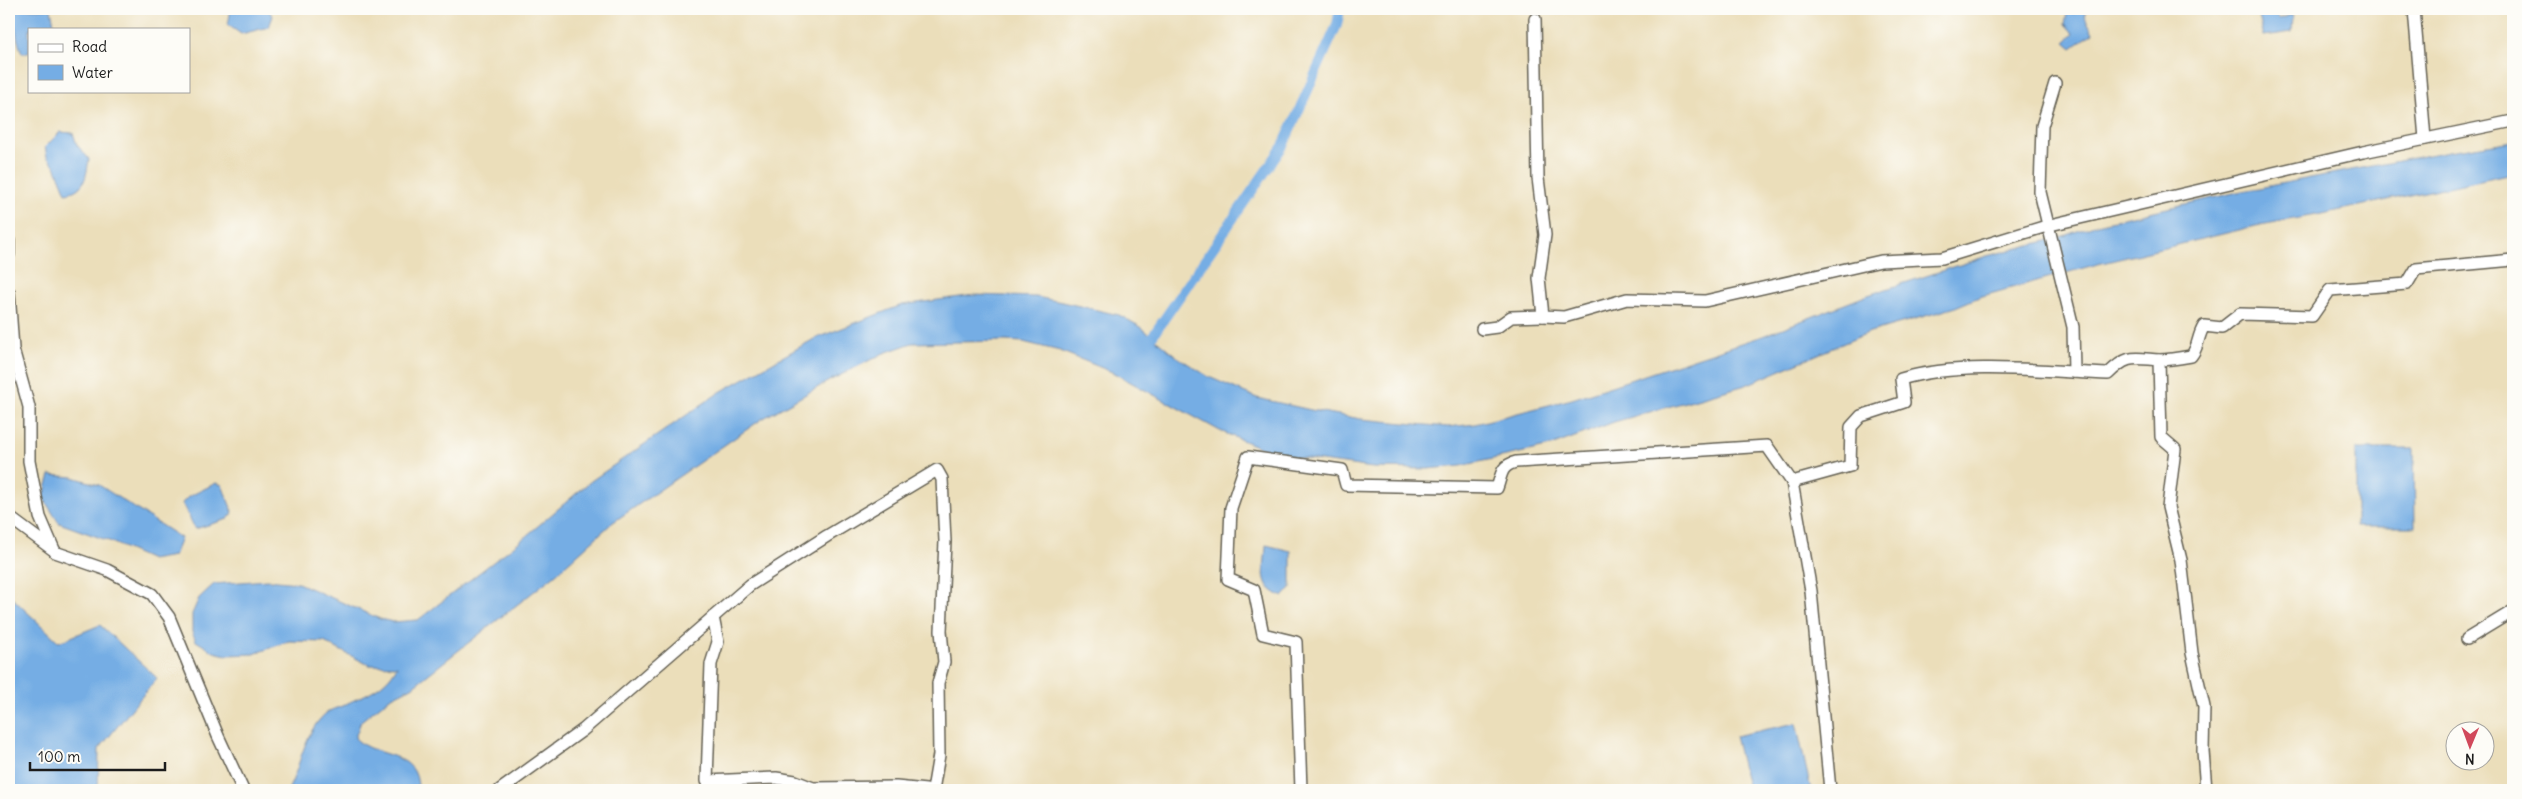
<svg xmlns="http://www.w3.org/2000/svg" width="2522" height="799" viewBox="0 0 2522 799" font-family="Delius,sans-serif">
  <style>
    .water { fill: #75ade4; stroke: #486480 }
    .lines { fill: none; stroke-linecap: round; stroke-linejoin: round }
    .canal { stroke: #75ade4; stroke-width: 10 }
    .minor-casing { stroke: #646053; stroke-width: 14 }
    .minor { stroke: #fff; stroke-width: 11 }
  </style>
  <rect width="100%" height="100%" fill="#fdfcf7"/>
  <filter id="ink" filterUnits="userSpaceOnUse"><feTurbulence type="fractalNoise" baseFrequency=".02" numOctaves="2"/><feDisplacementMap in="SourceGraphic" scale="10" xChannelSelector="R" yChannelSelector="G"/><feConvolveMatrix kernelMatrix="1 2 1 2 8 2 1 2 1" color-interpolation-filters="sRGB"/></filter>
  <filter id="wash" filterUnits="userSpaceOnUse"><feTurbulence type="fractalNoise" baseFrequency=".0096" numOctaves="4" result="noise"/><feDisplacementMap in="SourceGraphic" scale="20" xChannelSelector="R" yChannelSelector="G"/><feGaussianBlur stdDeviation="1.12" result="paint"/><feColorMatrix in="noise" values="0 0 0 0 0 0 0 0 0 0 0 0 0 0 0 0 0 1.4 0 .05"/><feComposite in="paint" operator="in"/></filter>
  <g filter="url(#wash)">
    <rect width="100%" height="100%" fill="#ebdeba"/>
    <g class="water">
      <path d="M9 9H51L55 29H29V53H22C15 37 17 25 9 9Z"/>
      <path d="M231 9H267L273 16 269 27 241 34 228 25Z"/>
      <path d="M2077 9H2088L2084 15 2093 33 2072 48 2065 42 2074 34 2065 24 2067 13H2075Z"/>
      <path d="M2270 9H2274L2279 19 2293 14 2292 32 2264 36 2258 13Z"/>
      <path d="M60 132 73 133 77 145 89 159C86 176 86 190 66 193L55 166 47 157 45 147Z"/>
      <path d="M2513 141V173L2327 213 2260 225 2098 264 1979 297 1953 308 1870 332 1746 385 1614 422 1551 446 1461 466 1428 469 1373 468 1278 455 1220 431 1112 372 1060 351 1023 342 1005 341 912 343 884 353 829 381 762 419 612 523 555 575 412 687 390 698 361 721 355 738C375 760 419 748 418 790H288C301 766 303 734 325 714 329 710 337 708 342 706 365 694 385 689 397 666L369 665 324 642 289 641 254 654 226 655 214 652 196 641 192 632V614L199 598 214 584 267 580 298 583 380 619 393 622 418 620 519 542 591 481 720 392 814 339 902 305 974 295 1036 297 1062 302 1119 315 1141 327 1176 356 1209 377 1257 398 1311 410 1361 419 1448 427 1475 424 1572 399 1760 337 1868 295 1987 256 2058 238 2097 224 2238 192 2455 150Z"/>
      <path d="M2356 449H2414L2415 527H2356Z"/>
      <path d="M50 475 73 477 99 485 181 538 174 556 151 560 109 541 59 523 43 498Z"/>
      <path d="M216 483 222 485 233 513 228 519 195 529 182 503 188 497Z"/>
      <path d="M1266 545 1291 551V588L1283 597C1257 586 1265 570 1266 545Z"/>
      <path d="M9 595 59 642 100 625 157 678 99 749 98 790H9Z"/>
      <path d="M1796 723 1811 790H1748L1735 736Z"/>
    </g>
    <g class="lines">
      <path class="canal" d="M1147 344 1283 146 1337 25 1340 9"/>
    </g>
  </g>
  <g filter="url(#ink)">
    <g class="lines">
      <g class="minor-casing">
        <g id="minor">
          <path d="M2414 9 2425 139"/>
          <path d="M1535 19 1538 178 1545 235 1539 278 1543 316 1564 317 1627 299 1705 301 1881 261 1942 258 2050 225 2363 152 2513 121"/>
          <path d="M2055 83 2042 126 2040 192 2073 327 2074 372"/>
          <path d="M9 241V254"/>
          <path d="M9 292 13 349 29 407V461L40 517 55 552 107 570 152 594 169 617 218 736 243 790"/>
          <path d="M1482 329 1497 327 1511 317 1543 316"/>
          <path d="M2159 360 2161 437 2175 449 2168 507 2181 560 2192 653 2204 707 2203 751 2206 790"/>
          <path d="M1792 482 1811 591 1830 790"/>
          <path d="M9 517 52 549"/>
          <path d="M713 617 718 642 711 664 707 781 776 778 795 781 813 788 896 787 926 790"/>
          <path d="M2467 639 2513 611"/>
          <path d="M500 790 583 730 750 585 827 536 937 470 942 479 945 541 941 631 944 662 938 683 939 755 933 790"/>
          <path d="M1301 790 1296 642 1263 634 1254 590 1228 579 1231 508 1248 457 1342 470 1346 485 1497 488C1502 475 1500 466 1516 462L1767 446 1792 482 1850 466 1851 427 1861 416 1904 402 1901 379C1962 361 2044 371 2108 374 2128 354 2133 358 2159 360 2169 360 2180 358 2191 356 2199 347 2197 337 2204 326L2222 328 2240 314 2312 316 2330 290 2407 284 2416 269 2513 260"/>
        </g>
      </g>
      <use href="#minor" class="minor"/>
    </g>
  </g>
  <rect width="2522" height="799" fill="none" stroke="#fdfcf7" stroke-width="30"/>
  <rect x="28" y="28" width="162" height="65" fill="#fdfcf7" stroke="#a3a29f"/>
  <rect x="38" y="44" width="25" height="8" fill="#ffffff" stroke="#a3a29f"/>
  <text x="72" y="52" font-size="15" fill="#1c1c1c">Road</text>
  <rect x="38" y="65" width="25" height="15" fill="#75ade4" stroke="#a3a29f"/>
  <text x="72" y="78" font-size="15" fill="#1c1c1c">Water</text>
  <g transform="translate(2470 746) rotate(181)"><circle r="24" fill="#fdfcf7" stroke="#a3a29f"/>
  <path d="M0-4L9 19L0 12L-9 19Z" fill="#d1495b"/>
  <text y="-8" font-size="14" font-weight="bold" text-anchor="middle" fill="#1c1c1c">N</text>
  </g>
  <path d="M30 762v8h135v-8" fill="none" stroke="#1c1c1c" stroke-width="2.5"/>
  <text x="38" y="762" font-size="15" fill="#1c1c1c" stroke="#fdfcf7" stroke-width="4" paint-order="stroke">100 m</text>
</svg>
